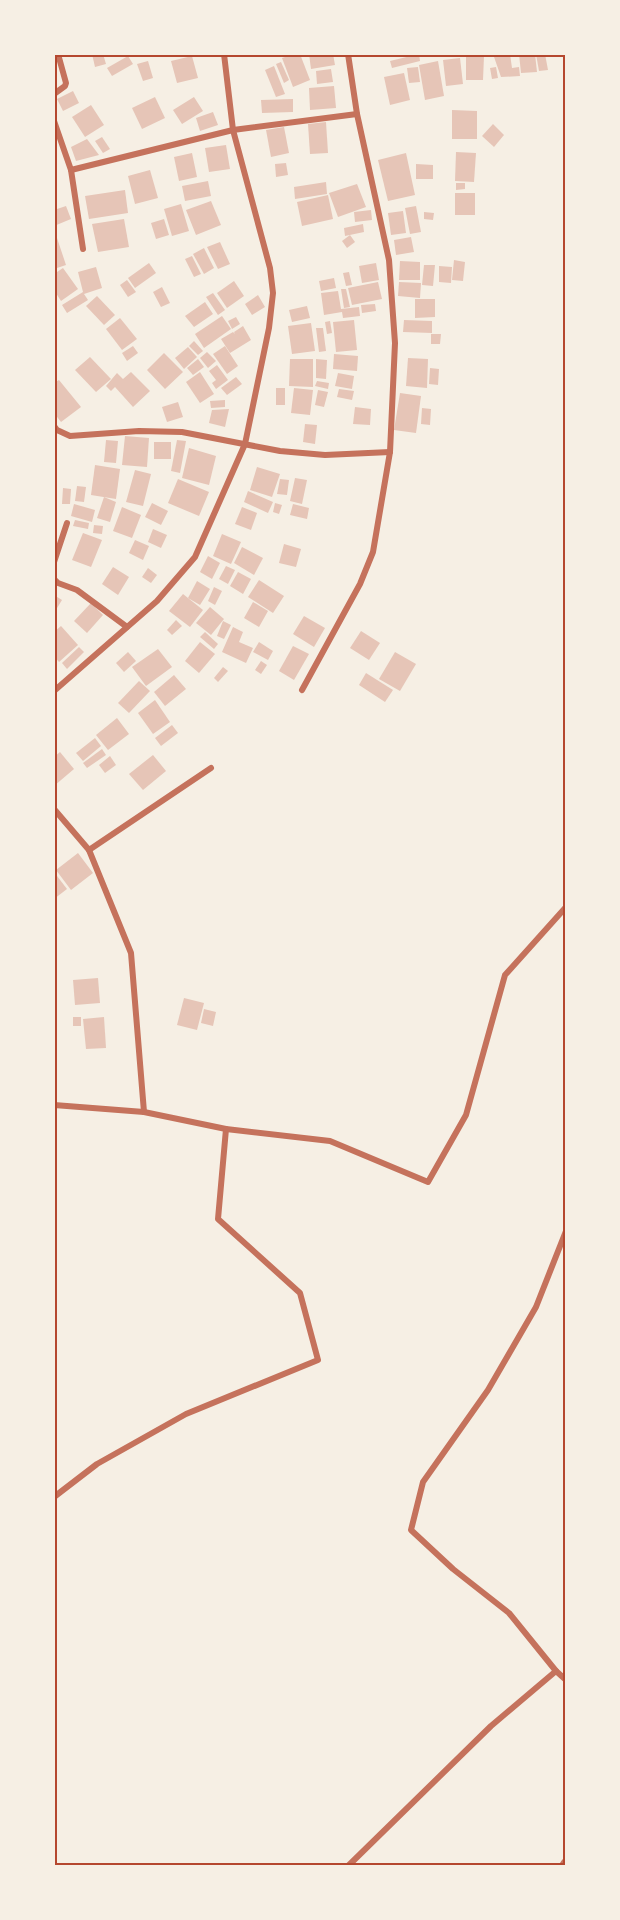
<svg xmlns="http://www.w3.org/2000/svg" width="620" height="1920" viewBox="0 0 620 1920" font-family="Cabin,sans-serif">
  <style>
    .building { fill: #e6c5b7 }
    .lines { fill: none; stroke-linecap: round; stroke-linejoin: round }
    .minor { stroke: #c5725c; stroke-width: 6 }
    .tertiary { stroke: #c5725c; stroke-width: 10 }
    .neatline { fill: none; stroke: #b5482f; stroke-width: 2 }
  </style>
  <rect width="100%" height="100%" fill="#f6efe4"/>
  <g class="building">
    <path d="M92 54H103L106 64 95 67Z"/>
    <path d="M294 54H300L310 80 293 87 282 58Z"/>
    <path d="M309 54H333L335 65 311 69Z"/>
    <path d="M419 54 420 61 392 68 390 61Z"/>
    <path d="M493 54H510L512 68 519 67 520 76 501 77Z"/>
    <path d="M519 54H535L537 72 521 73Z"/>
    <path d="M536 54H545L548 70 539 71Z"/>
    <path d="M128 56 133 64 112 76 107 68Z"/>
    <path d="M192 56 198 78 177 83 171 61Z"/>
    <path d="M466 56H484L483 80H466Z"/>
    <path d="M460 58 463 84 446 86 443 60Z"/>
    <path d="M148 61 153 78 143 81 137 64Z"/>
    <path d="M438 61 444 96 425 100 419 65Z"/>
    <path d="M281 62 289 80 284 83 276 64Z"/>
    <path d="M274 66 285 94 276 97 265 70Z"/>
    <path d="M418 67 420 82 409 83 407 68Z"/>
    <path d="M496 67 498 78 492 79 490 68Z"/>
    <path d="M331 69 333 82 317 84 316 71Z"/>
    <path d="M404 73 410 100 390 105 384 77Z"/>
    <path d="M334 86 336 108 310 110 309 88Z"/>
    <path d="M73 91 79 103 63 111 57 99Z"/>
    <path d="M155 97 165 118 142 129 132 108Z"/>
    <path d="M194 97 203 111 182 124 173 110Z"/>
    <path d="M293 99V112L262 113 261 100Z"/>
    <path d="M91 105 104 125 85 137 72 117Z"/>
    <path d="M452 110 477 111V139H452Z"/>
    <path d="M213 112 218 125 200 131 196 118Z"/>
    <path d="M326 122 328 153 310 154 308 124Z"/>
    <path d="M493 124 504 135 494 147 482 136Z"/>
    <path d="M284 127 289 153 271 157 266 130Z"/>
    <path d="M102 137 110 149 103 153 95 141Z"/>
    <path d="M87 139 99 155 76 161 71 147Z"/>
    <path d="M226 145 230 169 209 172 205 148Z"/>
    <path d="M456 152 476 153 474 182 455 181Z"/>
    <path d="M192 153 197 177 179 181 174 157Z"/>
    <path d="M406 153 415 195 388 201 378 160Z"/>
    <path d="M286 163 288 175 276 177 275 164Z"/>
    <path d="M416 164 433 165V179H416Z"/>
    <path d="M150 170 158 198 135 204 128 176Z"/>
    <path d="M208 181 211 196 185 201 182 186Z"/>
    <path d="M326 182 327 194 295 199 294 187Z"/>
    <path d="M456 183H465V189L456 190Z"/>
    <path d="M357 184 366 207 338 217 329 193Z"/>
    <path d="M125 190 128 213 89 219 85 196Z"/>
    <rect x="455" y="193" width="20" height="22"/>
    <path d="M328 195 333 219 302 226 297 202Z"/>
    <path d="M211 201 221 225 196 235 186 210Z"/>
    <path d="M181 204 189 231 172 236 164 209Z"/>
    <path d="M66 206 71 219 54 226V210Z"/>
    <path d="M416 206 421 232 410 234 405 208Z"/>
    <path d="M371 210 372 220 355 222 354 212Z"/>
    <path d="M403 211 406 233 391 235 388 213Z"/>
    <path d="M424 212 434 213 433 220 424 219Z"/>
    <path d="M124 219 129 247 98 252 92 224Z"/>
    <path d="M164 219 169 235 156 239 151 223Z"/>
    <path d="M363 224 364 232 345 236 344 228Z"/>
    <path d="M54 229 66 265 54 269Z"/>
    <path d="M350 235 355 242 347 248 342 241Z"/>
    <path d="M411 237 414 252 396 255 394 240Z"/>
    <path d="M220 242 230 264 218 269 207 247Z"/>
    <path d="M204 248 214 268 204 274 193 254Z"/>
    <path d="M192 256 201 274 194 277 185 259Z"/>
    <path d="M454 260 465 262 463 281 452 280Z"/>
    <path d="M400 261 420 262V280H399Z"/>
    <path d="M149 263 156 273 135 288 128 278Z"/>
    <path d="M376 263 379 280 362 283 359 266Z"/>
    <path d="M424 265H435L433 286 422 285Z"/>
    <path d="M439 266 452 267 451 283 439 282Z"/>
    <path d="M96 267 102 288 84 294 88 300 67 313 62 305 83 292 78 272Z"/>
    <path d="M63 268 78 289 61 301 54 290V274Z"/>
    <path d="M349 272 352 285 346 286 343 273Z"/>
    <path d="M334 278 336 288 321 291 319 281Z"/>
    <path d="M127 280 136 292 128 297 120 285Z"/>
    <path d="M234 281 244 296 227 308 217 293Z"/>
    <path d="M378 282 382 299 352 305 348 288Z"/>
    <path d="M399 282 421 283 420 298 398 296Z"/>
    <path d="M162 287 170 303 161 307 153 292Z"/>
    <path d="M341 289H346L350 307 344 308Z"/>
    <path d="M338 291 341 309 359 307 360 316 343 318 342 312 324 315 321 293Z"/>
    <path d="M213 293 225 310 218 315 206 297Z"/>
    <path d="M258 295 265 307 252 315 245 304Z"/>
    <path d="M97 296 115 315 104 325 86 306Z"/>
    <path d="M415 299H435V317L415 318Z"/>
    <path d="M205 302 213 314 194 327 185 316Z"/>
    <path d="M375 304 376 311 362 313 361 305Z"/>
    <path d="M307 306 310 318 292 322 289 310Z"/>
    <path d="M222 316 231 329 204 348 195 334Z"/>
    <path d="M236 317 240 324 232 329 228 321Z"/>
    <path d="M120 318 137 339 122 350 106 329Z"/>
    <path d="M354 320 357 350 336 352 333 322Z"/>
    <path d="M404 320 432 321V333L403 332Z"/>
    <path d="M330 321 332 333 327 334 325 322Z"/>
    <path d="M311 323 315 351 292 354 288 326Z"/>
    <path d="M243 326 251 340 230 353 221 339 233 332 235 334 234 332Z"/>
    <path d="M316 328H323L326 351 319 352Z"/>
    <path d="M431 334H441L440 344H431Z"/>
    <path d="M194 341 203 351 198 355 189 346Z"/>
    <path d="M133 346 138 353 127 361 122 353Z"/>
    <path d="M225 346 238 366 227 374 213 354Z"/>
    <path d="M188 347 197 357 184 369 175 358Z"/>
    <path d="M207 352 216 361 208 368 200 358Z"/>
    <path d="M164 353 183 372 165 389 147 370Z"/>
    <path d="M334 354 358 356 357 371 333 369Z"/>
    <path d="M90 357 111 379 96 392 75 370Z"/>
    <path d="M408 358 428 359 427 388 406 386Z"/>
    <path d="M198 359 204 367 193 375 187 368Z"/>
    <path d="M290 359H313V387L289 386Z"/>
    <path d="M316 359 327 360 326 379 316 378Z"/>
    <path d="M217 365 228 380 216 389 212 383 216 380 209 371Z"/>
    <path d="M430 368 439 369 438 385 429 384Z"/>
    <path d="M131 372 150 391 133 407 115 387 111 391 106 386 117 373 123 379Z"/>
    <path d="M200 372 214 394 200 403 186 382Z"/>
    <path d="M338 373 354 376 352 389 335 386Z"/>
    <path d="M236 377 242 384 227 395 221 388Z"/>
    <path d="M59 380 81 407 61 422 54 413V383Z"/>
    <path d="M317 381 329 383 328 389 315 386Z"/>
    <rect x="276" y="388" width="9" height="17"/>
    <path d="M294 388 313 390 310 415 291 413Z"/>
    <path d="M339 389 354 391 352 400 337 397Z"/>
    <path d="M318 390 328 392 324 407 315 405Z"/>
    <path d="M400 393 421 396 416 433 394 430Z"/>
    <path d="M225 400V407L211 408 210 401Z"/>
    <path d="M178 402 183 417 167 422 162 407Z"/>
    <path d="M355 407 371 409 370 425 353 424Z"/>
    <path d="M422 408 431 409 430 425 421 424Z"/>
    <path d="M229 409 225 427 209 423 212 410Z"/>
    <path d="M305 424 317 425 315 444 303 442Z"/>
    <path d="M125 436 149 438 147 467 122 465Z"/>
    <path d="M106 440 118 441 116 463 104 462Z"/>
    <path d="M177 440 186 441 180 473 171 471Z"/>
    <rect x="154" y="442" width="17" height="17"/>
    <path d="M189 448 216 456 209 485 182 478Z"/>
    <path d="M95 465 120 469 116 499 91 495Z"/>
    <path d="M257 467 280 474 272 497 250 490Z"/>
    <path d="M135 470 151 474 143 506 126 502Z"/>
    <path d="M295 478 307 480 302 504 290 501Z"/>
    <path d="M178 479 209 492 199 516 168 503Z"/>
    <path d="M280 479 289 480 287 495 277 494Z"/>
    <path d="M77 486 86 487 84 502 75 501Z"/>
    <path d="M63 488 71 489 70 504H62Z"/>
    <path d="M248 491 273 502 268 513 244 502Z"/>
    <path d="M104 497 116 502 110 522 97 518Z"/>
    <path d="M152 503 168 511 161 525 145 517Z"/>
    <path d="M275 503 282 505 279 514 273 512Z"/>
    <path d="M74 504 95 510 92 522 71 516Z"/>
    <path d="M293 504 309 508 307 519 290 515Z"/>
    <path d="M122 507 141 515 132 538 113 531Z"/>
    <path d="M242 507 257 513 251 530 235 524Z"/>
    <path d="M75 520 89 523 88 529 73 526Z"/>
    <path d="M94 525 103 526 102 534 93 533Z"/>
    <path d="M153 529 167 535 161 548 148 542Z"/>
    <path d="M83 533 102 540 91 567 72 560Z"/>
    <path d="M222 534 241 542 231 564 213 556Z"/>
    <path d="M135 540 149 546 143 560 129 553Z"/>
    <path d="M284 544 301 549 296 567 279 563Z"/>
    <path d="M242 547 263 558 254 575 234 563Z"/>
    <path d="M208 556 220 563 212 579 200 572Z"/>
    <path d="M226 566 235 570 228 584 219 579Z"/>
    <path d="M113 567 129 577 118 595 102 584Z"/>
    <path d="M148 568 157 575 151 583 142 577Z"/>
    <path d="M238 572 251 579 243 594 230 586Z"/>
    <path d="M259 580 284 596 273 613 248 597Z"/>
    <path d="M197 581 210 589 200 605 188 598Z"/>
    <path d="M214 587 222 591 215 605 208 601Z"/>
    <path d="M183 594 203 610 190 627 169 611Z"/>
    <path d="M54 595 62 600 54 613Z"/>
    <path d="M253 602 268 611 259 627 244 618Z"/>
    <path d="M91 603 103 615 87 633 74 621Z"/>
    <path d="M210 607 224 619 211 635 196 623Z"/>
    <path d="M304 616 325 628 314 647 293 634Z"/>
    <path d="M176 620 182 626 172 635 167 630Z"/>
    <path d="M223 621 231 625 224 639 217 636Z"/>
    <path d="M61 626 78 645 59 662 54 656V632Z"/>
    <path d="M233 627 243 632 239 642 253 648 246 663 222 652Z"/>
    <path d="M361 631 380 643 369 660 350 648Z"/>
    <path d="M205 632 218 644 214 649 200 637Z"/>
    <path d="M200 642 215 654 199 673 185 661Z"/>
    <path d="M259 642 273 651 268 660 253 652Z"/>
    <path d="M293 646 309 654 294 680 279 671Z"/>
    <path d="M79 647 84 652 67 669 62 663Z"/>
    <path d="M158 649 172 667 146 686 132 667Z"/>
    <path d="M128 652 136 661 124 672 116 663Z"/>
    <path d="M395 652 416 664 400 691 379 679Z"/>
    <path d="M261 661 267 665 261 674 255 670Z"/>
    <path d="M223 667 228 671 218 682 214 678Z"/>
    <path d="M366 673 393 690 385 702 359 685Z"/>
    <path d="M174 675 186 689 165 706 154 692Z"/>
    <path d="M139 681 150 691 129 713 118 703Z"/>
    <path d="M155 700 170 722 153 734 138 713Z"/>
    <path d="M117 718 129 734 108 750 96 735Z"/>
    <path d="M172 725 178 733 161 746 155 738Z"/>
    <path d="M95 738 101 746 83 761 76 753Z"/>
    <path d="M102 749 106 755 87 768 83 763Z"/>
    <path d="M60 752 74 769 54 786V757Z"/>
    <path d="M153 755 166 771 143 790 129 774Z"/>
    <path d="M110 756 116 765 105 773 99 765Z"/>
    <path d="M78 853 93 873 71 890 56 870Z"/>
    <path d="M54 872 67 889 54 899Z"/>
    <path d="M98 978 100 1003 75 1005 73 980Z"/>
    <path d="M184 998 204 1003 197 1030 177 1025Z"/>
    <path d="M204 1009 216 1012 213 1026 201 1023Z"/>
    <rect x="73" y="1017" width="8" height="9"/>
    <path d="M104 1017 106 1048 86 1049 83 1019Z"/>
  </g>
  <g class="lines">
    <g class="minor">
      <path d="M54 94 65 86 66 83 58 54"/>
      <path d="M54 121 71 170 233 130 357 114"/>
      <path d="M71 170 83 249"/>
      <path d="M54 426 57 430 70 436 139 431 182 432 280 451 325 455 390 452"/>
      <path d="M54 562 67 523"/>
      <path d="M54 579 58 583 77 590 127 627"/>
      <path d="M302 690 360 584 373 552 390 452 395 343 389 260 357 114 348 54"/>
      <path d="M54 691 157 601 195 557 245 444 269 328 273 293 270 268 233 130 224 54"/>
      <path d="M54 809 89 850 211 768"/>
      <path d="M89 850 131 953 144 1112"/>
      <path d="M54 1105 144 1112 226 1129 218 1219 300 1293 318 1360 186 1414 97 1464 54 1497"/>
      <path d="M226 1129 330 1141 428 1182 466 1115 505 975 566 907"/>
      <path d="M556 1671 509 1613 453 1569 411 1530 423 1482 488 1390 536 1307 566 1231"/>
      <path d="M348 1866 491 1726 556 1671 566 1680"/>
    </g>
    <path class="tertiary" d="M564 1866 566 1863"/>
  </g>
  <rect width="620" height="1920" fill="none" stroke="#f6efe4" stroke-width="111"/>
  <rect x="56" y="56" width="508" height="1808" class="neatline"/>
</svg>
